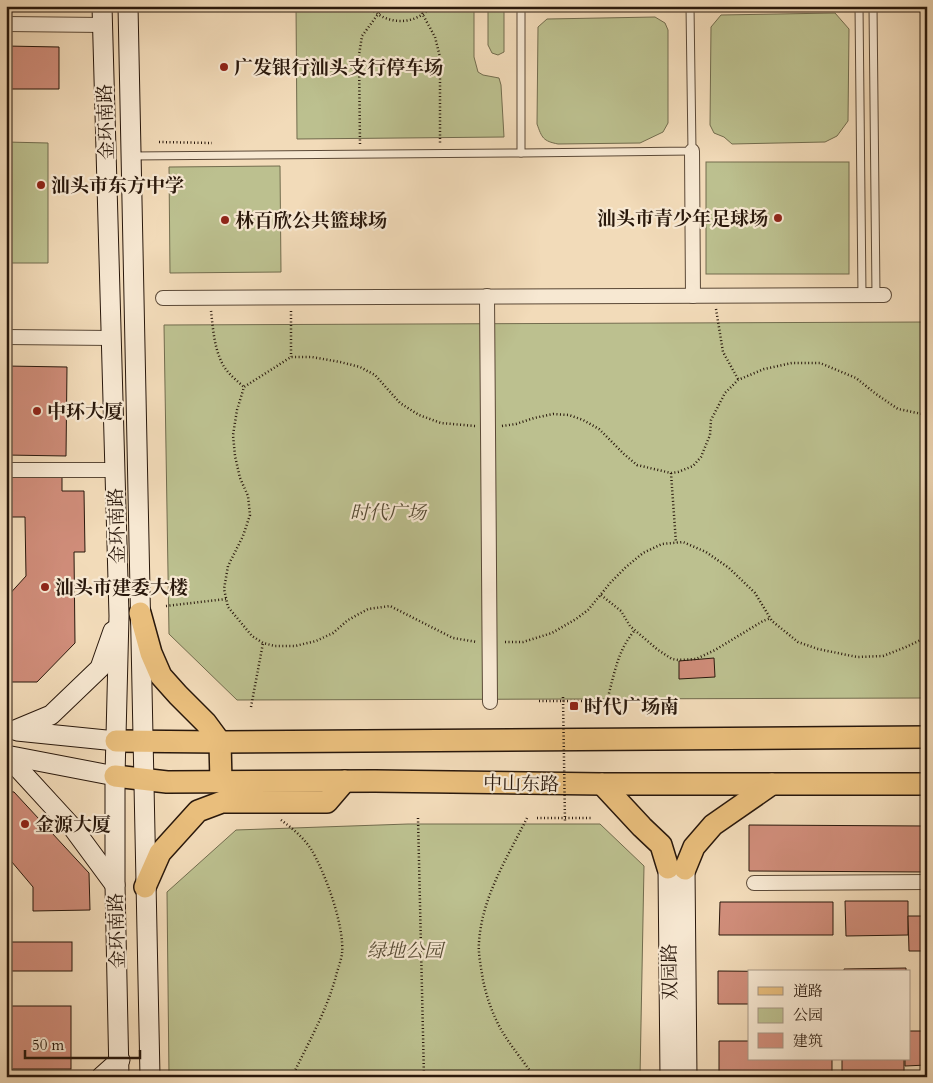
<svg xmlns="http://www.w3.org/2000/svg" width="933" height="1083" viewBox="0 0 933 1083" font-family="Cardo,'Noto Serif SC',serif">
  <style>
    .green { fill: #bcc08f; stroke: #726c4e }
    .building { fill: #d08d7a; stroke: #29180c }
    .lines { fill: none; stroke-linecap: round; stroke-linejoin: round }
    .lane-casing { stroke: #5b4937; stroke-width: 9 }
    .street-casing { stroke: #5b4937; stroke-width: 16 }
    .secondary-casing { stroke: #29180c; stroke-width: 21 }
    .primary-casing { stroke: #29180c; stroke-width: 24 }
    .path { stroke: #29180c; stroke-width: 2.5; stroke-dasharray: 1 2.5; stroke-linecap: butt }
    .lane { stroke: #f7e8d2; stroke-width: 7 }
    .street { stroke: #f7e8d2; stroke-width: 14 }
    .secondary { stroke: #f7e8d2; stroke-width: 19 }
    .primary { stroke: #e9be7c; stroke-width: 21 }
    .path-bridge { stroke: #29180c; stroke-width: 2.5; stroke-dasharray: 1 2.5; stroke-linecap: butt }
    .poi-dot { fill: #8f2418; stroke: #f7e8d2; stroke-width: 2 }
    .labels { text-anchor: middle; stroke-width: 4.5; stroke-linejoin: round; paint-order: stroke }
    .poi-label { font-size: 19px; font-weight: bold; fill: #29180c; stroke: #f7e8d2; text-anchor: start }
    .street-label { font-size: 19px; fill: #29180c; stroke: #f7e8d2 }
    .park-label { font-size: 19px; font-style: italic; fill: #554a33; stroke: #f7e8d2 }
  </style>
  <rect width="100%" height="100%" fill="#f2dbb9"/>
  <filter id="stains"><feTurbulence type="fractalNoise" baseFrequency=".004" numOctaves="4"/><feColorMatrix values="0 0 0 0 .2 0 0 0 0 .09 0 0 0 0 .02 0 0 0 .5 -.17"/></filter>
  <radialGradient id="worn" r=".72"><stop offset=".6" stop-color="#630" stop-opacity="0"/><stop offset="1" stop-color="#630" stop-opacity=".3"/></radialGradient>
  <g class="green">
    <path d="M296 6H474V57L478 72 483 75 499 78 501 85 504 137 297 139Z"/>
    <path d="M488 6H504V52L498 55 492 53 488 45Z"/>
    <path d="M835 13 849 29 848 121 837 136 825 142 732 144 724 137 714 133 710 125 711 27 721 15Z"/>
    <path d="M655 17 665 23 668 30V123L663 132 640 143 558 144C543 141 542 138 537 124L538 27 547 19Z"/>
    <path d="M6 142 48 143V263H6Z"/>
    <rect x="706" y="162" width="143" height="112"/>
    <path d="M280 166 281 272 170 273 169 167Z"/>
    <path d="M927 322V698L237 700 169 634 164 325Z"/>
    <path d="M408 824H600L644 866 640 1077H169L167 892 236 830Z"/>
  </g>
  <g class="building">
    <path d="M6 46 59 47V89H6Z"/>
    <path d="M6 366 67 367 66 456 6 455Z"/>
    <path d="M7 473H62V491H84L85 552H74L75 643 37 682H6V598L26 576 25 517H8Z"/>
    <path d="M714 658 715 677 679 679V661Z"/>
    <path d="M6 791 14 792 89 873 90 910 33 911V887L6 855Z"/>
    <path d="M749 825 927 826V872L749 871Z"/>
    <path d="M845 901H908V935L846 936Z"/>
    <path d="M720 902H833V935H719Z"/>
    <path d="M908 916H927V951H909Z"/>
    <rect x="6" y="942" width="66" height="29"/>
    <path d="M906 968V972H844V969Z"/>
    <path d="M718 971 832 972H749V1004H718Z"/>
    <rect x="6" y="1006" width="65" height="63"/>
    <path d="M909 1031H927V1065L905 1066V1059H909Z"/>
    <path d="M719 1041H749V1059H832V1074H719Z"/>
    <rect x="842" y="1059" width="62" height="18"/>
  </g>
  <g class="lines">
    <g class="lane-casing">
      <g id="lane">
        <path d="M859 6 862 295"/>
        <path d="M873 6 876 295"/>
        <path d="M521 153 692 151 690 6"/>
        <path d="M131 156 521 153V6"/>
      </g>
    </g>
    <g class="street-casing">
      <g id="street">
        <path d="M6 24 103 25"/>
        <path d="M692 151 693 296"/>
        <path d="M487 296 490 702"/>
        <path d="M163 298 884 295"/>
        <path d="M6 337 111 338"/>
        <path d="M6 470H115"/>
        <path d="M754 883 927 882"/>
      </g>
    </g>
    <g class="secondary-casing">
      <g id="secondary">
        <path d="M102 6 119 616 115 776V885L119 1077"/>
        <path d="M128 6 150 1077"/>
        <path d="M15 730 51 715 100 668 113 631"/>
        <path d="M17 731 116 741"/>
        <path d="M6 755 73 828 115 885"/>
        <path d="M6 755 115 776"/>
        <path d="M668 868 670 1077"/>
        <path d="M685 869 687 1077"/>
        <path d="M101 1077 120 1060"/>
      </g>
    </g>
    <g class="primary-casing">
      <g id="primary">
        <path d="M140 613 151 653 161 676 178 695 206 723 220 742 221 782"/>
        <path d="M116 741 220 742 927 737"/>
        <path d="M115 776 167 782 375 781 602 784H927"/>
        <path d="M602 784 642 827 661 845 668 868"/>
        <path d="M685 869 694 847 713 825 772 784"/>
        <path d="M145 887 160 853 198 811 222 802H327L345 781"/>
      </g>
    </g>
    <g class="path">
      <path d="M369 6C382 22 406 26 423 14 426 12 429 9 432 6"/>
      <path d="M419 6 423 15 435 37 440 57V143"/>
      <path d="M159 142 212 143"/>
      <path d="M360 144 359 55 362 36 384 6"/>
      <path d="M716 309 723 352 738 379"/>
      <path d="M211 311C213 328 214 347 222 363 227 373 236 380 244 387"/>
      <path d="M291 311V357"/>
      <path d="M475 426 441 423 419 415 400 403 375 375 360 367 340 362 312 357H291L244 387 237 410 233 435 235 456 240 478 248 496 250 515 243 536 228 566 224 589 228 607 252 636 263 643 275 646H295L316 641 333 633 348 620 368 609 390 606 453 638 477 642"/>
      <path d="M502 426 516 424 534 418 553 414 569 415 583 420 599 429 624 454 637 465 671 473 678 472 693 466 701 457 710 435 711 420 725 393 738 380 764 369 792 363H820L856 378 876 394 898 409 927 415"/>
      <path d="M671 473 676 543"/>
      <path d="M601 595 621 611 630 626 658 650 672 659 678 660 696 659 715 650 763 621 771 618"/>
      <path d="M166 606 226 599"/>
      <path d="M505 642H523L552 633 576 619 588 610 611 582 626 567 643 553 662 544 683 542 706 552 729 568 755 593 772 621 798 642 818 649 857 657 883 656 906 647 927 637"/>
      <path d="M608 697C615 671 618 650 635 630"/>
      <path d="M539 701H582"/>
      <path d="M251 707 263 643"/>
      <path d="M418 818 424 1077"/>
      <path d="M527 818C507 858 482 897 479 942 478 954 481 967 483 980 487 999 494 1019 505 1036 514 1050 525 1063 534 1077"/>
      <path d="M537 818H592"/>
      <path d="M281 820C292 828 303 837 311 849 325 872 345 927 342 954 341 960 339 966 337 972 328 1009 308 1043 292 1077"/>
    </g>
    <use href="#lane" class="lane"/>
    <use href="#street" class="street"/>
    <use href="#secondary" class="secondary"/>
    <use href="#primary" class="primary"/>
    <path class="path-bridge" d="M563 697 565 822"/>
  </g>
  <g class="poi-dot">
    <circle cx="224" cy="67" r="5"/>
    <circle cx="41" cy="185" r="5"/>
    <circle cx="778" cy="218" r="5"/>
    <circle cx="225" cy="220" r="5"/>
    <circle cx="37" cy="411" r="5"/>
    <circle cx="45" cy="587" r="5"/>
    <rect x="569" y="701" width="10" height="10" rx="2.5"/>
    <circle cx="25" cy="824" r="5"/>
  </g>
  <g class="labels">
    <g class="poi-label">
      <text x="234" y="74">广发银行汕头支行停车场</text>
      <text x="51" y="192">汕头市东方中学</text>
      <text x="768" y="225" text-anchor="end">汕头市青少年足球场</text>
      <text x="235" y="227">林百欣公共篮球场</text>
      <text x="47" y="418">中环大厦</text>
      <text x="55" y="594">汕头市建委大楼</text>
      <text x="584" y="713">时代广场南</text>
      <text x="35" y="831">金源大厦</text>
    </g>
    <g class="street-label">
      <text transform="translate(105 122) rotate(-92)" y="7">金环南路</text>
      <text transform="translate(116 526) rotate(-92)" y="7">金环南路</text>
      <text transform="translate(521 783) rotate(1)" y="7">中山东路</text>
      <text transform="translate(116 931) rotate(-92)" y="7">金环南路</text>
      <text transform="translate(669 972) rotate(-91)" y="7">双园路</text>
    </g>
    <g class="park-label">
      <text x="388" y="519">时代广场</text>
      <text x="405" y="957">绿地公园</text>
    </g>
  </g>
  <rect width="933" height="1083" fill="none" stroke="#f2dbb9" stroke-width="25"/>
  <rect x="8" y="8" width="918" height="1068" fill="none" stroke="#29180c" stroke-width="2.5"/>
  <rect x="12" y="12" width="908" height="1058" fill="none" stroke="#29180c"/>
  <rect x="748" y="970" width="162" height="90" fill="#f7e8d2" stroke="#a59583"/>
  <rect x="758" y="987" width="25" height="8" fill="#e9be7c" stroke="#a59583"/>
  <text x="793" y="996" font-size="15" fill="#29180c">道路</text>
  <rect x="758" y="1008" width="25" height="15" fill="#bcc08f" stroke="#a59583"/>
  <text x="793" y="1020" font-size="15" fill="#29180c">公园</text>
  <rect x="758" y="1033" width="25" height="15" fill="#d08d7a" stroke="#a59583"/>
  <text x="793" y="1046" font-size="15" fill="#29180c">建筑</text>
  <path d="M25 1050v8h115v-8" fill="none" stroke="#29180c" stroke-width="2.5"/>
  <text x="32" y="1050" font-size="15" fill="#29180c" stroke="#f7e8d2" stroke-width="4" paint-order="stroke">50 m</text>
  <rect width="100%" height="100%" filter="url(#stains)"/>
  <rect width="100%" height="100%" fill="url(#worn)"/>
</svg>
